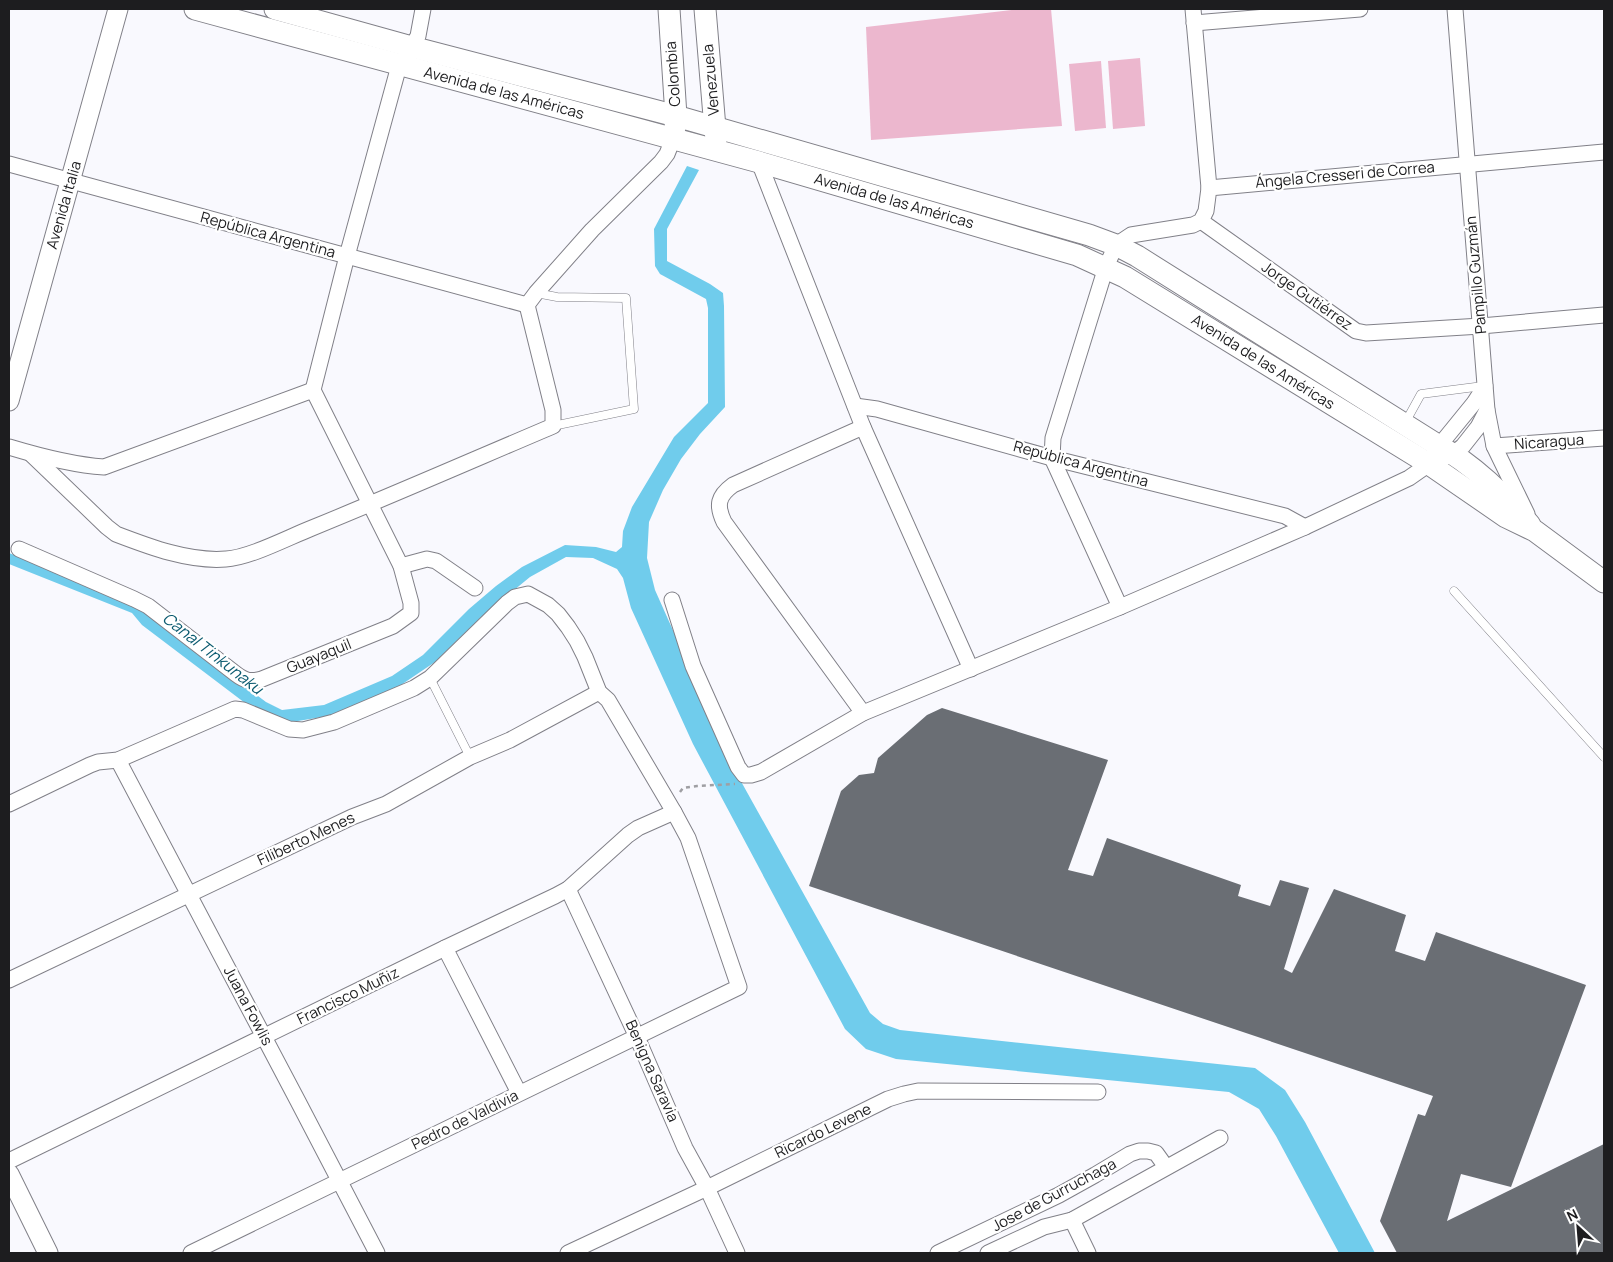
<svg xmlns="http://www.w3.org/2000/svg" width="1613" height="1262" viewBox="0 0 1613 1262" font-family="Manrope,sans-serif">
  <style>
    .green { fill: #ecb7ce }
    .water { fill: #70ccec }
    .building { fill: #6a6e74 }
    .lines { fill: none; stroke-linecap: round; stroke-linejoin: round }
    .service-casing { stroke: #818088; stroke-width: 9 }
    .minor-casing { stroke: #818088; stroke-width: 17 }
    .tertiary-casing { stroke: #818088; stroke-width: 21 }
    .secondary-casing { stroke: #818088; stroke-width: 23 }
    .path { stroke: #9f9fa3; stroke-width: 2.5; stroke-dasharray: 4 4; stroke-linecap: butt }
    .service { stroke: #fff; stroke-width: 8 }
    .minor { stroke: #fff; stroke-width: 15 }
    .tertiary { stroke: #fff; stroke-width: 19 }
    .secondary { stroke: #fff; stroke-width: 21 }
    .labels { text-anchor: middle; stroke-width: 4.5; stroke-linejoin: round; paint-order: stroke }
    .street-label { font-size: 15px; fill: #1d1d1f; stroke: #fff }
    .water-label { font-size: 16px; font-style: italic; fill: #0a5a6f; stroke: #fff }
  </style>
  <rect width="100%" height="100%" fill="#f9f9fe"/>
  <g class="green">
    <path d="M1020 9H1051L1062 126 871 140 866 27Z"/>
    <path d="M1140 58 1145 126 1113 129 1108 61Z"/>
    <path d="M1101 61 1106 128 1075 131 1069 64Z"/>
  </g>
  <path class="water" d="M687 166 699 170 667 229V261L710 284 723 293 724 306 725 407 700 434 681 459 663 490 649 522 647 558 655 590 738 776 870 1013 883 1024 900 1030 1255 1068 1285 1090 1305 1122 1375 1253H1339L1276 1136 1259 1109 1229 1092 896 1059 866 1049 845 1029 693 744 631 608 623 578 617 569 593 558 566 557 530 577 480 618 435 662 398 687 328 716 286 723 264 715 245 703 142 625 132 613 9 564V553L138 605 266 702 282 710 324 705 392 676 423 655 469 609 496 586 522 567 565 545 596 547 616 552 622 547 623 531 632 507 674 437 708 403V308L706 299 660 274 655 266 654 229Z"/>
  <path class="building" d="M942 708 1108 760 1068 870 1093 876 1107 838 1241 885 1238 896 1270 906 1280 880 1309 888 1284 969 1292 973 1334 889 1406 915 1395 951 1425 961 1436 932 1586 985 1511 1187 1461 1174 1447 1221 1604 1144V1253H1397L1380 1221 1418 1114 1425 1116 1433 1096 809 886 841 791 859 775 874 773 878 758 927 715Z"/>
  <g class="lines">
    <g class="service-casing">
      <g id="service">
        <path d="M536 293 557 297 626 298 634 409 553 426"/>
        <path d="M1405 423 1421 394 1483 386"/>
        <path d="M1454 591 1604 757"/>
        <path d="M430 678 470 757"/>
      </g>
    </g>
    <g class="minor-casing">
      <g id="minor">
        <path d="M1193 9 1209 188"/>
        <path d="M1455 9 1487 410 1494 446 1527 514"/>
        <path d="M1194 23 1360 9"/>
        <path d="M759 162 863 427 971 669"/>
        <path d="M9 164 527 305"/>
        <path d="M1201 221 1356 331 1366 333 1481 326 1604 315"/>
        <path d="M313 390 347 256 397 73 418 36 423 9"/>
        <path d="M855 406 877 409 1052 458 1285 516 1305 527"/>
        <path d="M863 427 733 485C718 496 716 505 724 522L863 713"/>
        <path d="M1494 446 1604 438"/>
        <path d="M9 447C39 456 72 465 104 467L313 390 401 566 411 603V613L393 626 262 679C251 682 245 681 236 674L148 606 134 599 19 549"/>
        <path d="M31 454 107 527 116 534C150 547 189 562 226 559 249 558 289 537 312 528 393 495 473 460 553 426V410L527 305 536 293 592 230 661 162 667 154 673 139"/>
        <path d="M1435 454 1439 446 1474 403 1485 386"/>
        <path d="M401 566 427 559 436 561 475 588"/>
        <path d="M672 600 693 666 738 767 744 775H751L761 772 863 713 1120 607 1305 527 1409 478 1429 464 1453 454 1463 446 1478 427 1487 410"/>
        <path d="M1120 607 1052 458 1053 438 1106 267 1116 245 1131 235 1193 225 1201 221 1206 211 1209 188 1604 152"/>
        <path d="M118 760C204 925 292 1088 377 1253"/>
        <path d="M9 804 90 765 98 762 118 760 235 709 243 710 289 729 303 730 334 722 414 688 430 678 507 603 515 597 528 594 548 605 558 614 568 627 577 641 585 657 599 692 608 700 674 812 688 838 739 987 191 1253"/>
        <path d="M568 889 637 1037 685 1148 707 1188 737 1253"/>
        <path d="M445 948 519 1093"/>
        <path d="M9 980 352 817 386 804 470 757 510 740 599 692"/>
        <path d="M9 1161 445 948 555 896 568 889 628 835 638 828 674 812"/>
        <path d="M1072 1220 1088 1253"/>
        <path d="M568 1253 707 1188 888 1099 904 1094 918 1091 1098 1092"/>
        <path d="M938 1253 1059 1195 1095 1175 1130 1154 1139 1151H1148L1156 1153 1166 1167"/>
        <path d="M988 1253 1044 1227 1072 1220 1220 1138"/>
      </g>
    </g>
    <g class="tertiary-casing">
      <g id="tertiary">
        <path d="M9 401 118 9"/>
        <path d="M9 1174 48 1253"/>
      </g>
    </g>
    <g class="secondary-casing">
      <g id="secondary">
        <path d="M195 9 759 162 1077 255 1125 277 1429 464 1506 517 1535 531 1604 582"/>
        <path d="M275 9 412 47 676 116 1089 235 1116 245 1137 256 1439 446C1471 463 1507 497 1530 525"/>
        <path d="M669 9 676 116 675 128"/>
        <path d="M705 9 716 140"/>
      </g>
    </g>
    <path class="path" d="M680 792 683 788 697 786 735 784"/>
    <use href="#service" class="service"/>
    <use href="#minor" class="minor"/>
    <use href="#tertiary" class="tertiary"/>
    <use href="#secondary" class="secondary"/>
  </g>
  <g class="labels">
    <g class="street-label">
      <text transform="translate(673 74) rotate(-94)" y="5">Colombia</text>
      <text transform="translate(711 80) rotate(-95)" y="5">Venezuela</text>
      <text transform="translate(504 93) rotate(15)" y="5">Avenida de las Américas</text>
      <text transform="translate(1345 175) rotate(-5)" y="5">Ángela Cresseri de Correa</text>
      <text transform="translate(894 201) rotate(16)" y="5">Avenida de las Américas</text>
      <text transform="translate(64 205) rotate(-74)" y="5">Avenida Italia</text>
      <text transform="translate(268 235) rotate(15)" y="5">República Argentina</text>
      <text transform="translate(1476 275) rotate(-95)" y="5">Pampillo Guzmán</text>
      <text transform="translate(1307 296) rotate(35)" y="5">Jorge Gutiérrez</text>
      <text transform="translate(1263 362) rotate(32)" y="5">Avenida de las Américas</text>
      <text transform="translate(1549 442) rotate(-4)" y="5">Nicaragua</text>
      <text transform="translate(1081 464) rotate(15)" y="5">República Argentina</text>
      <text transform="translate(319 656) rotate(-22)" y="5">Guayaquil</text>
      <text transform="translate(306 839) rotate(-25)" y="5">Filiberto Menes</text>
      <text transform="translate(348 996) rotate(-26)" y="5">Francisco Muñiz</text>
      <text transform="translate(248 1006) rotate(62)" y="5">Juana Fowlis</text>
      <text transform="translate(652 1071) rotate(66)" y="5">Benigna Saravia</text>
      <text transform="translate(465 1120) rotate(-26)" y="5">Pedro de Valdivia</text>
      <text transform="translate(823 1131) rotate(-26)" y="5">Ricardo Levene</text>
      <text transform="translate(1054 1195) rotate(-28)" y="5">Jose de Gurruchaga</text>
    </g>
    <g class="water-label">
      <text transform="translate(213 653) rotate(38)" y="6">Canal Tinkunaku</text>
    </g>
  </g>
  <rect width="1613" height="1262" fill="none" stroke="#1d1d1f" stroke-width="20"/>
  <g transform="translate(1578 1227) rotate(334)" stroke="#ffffff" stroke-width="4" paint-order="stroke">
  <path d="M0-4L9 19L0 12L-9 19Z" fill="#1d1d1f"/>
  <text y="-8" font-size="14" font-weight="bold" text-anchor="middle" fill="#1d1d1f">N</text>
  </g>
</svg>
